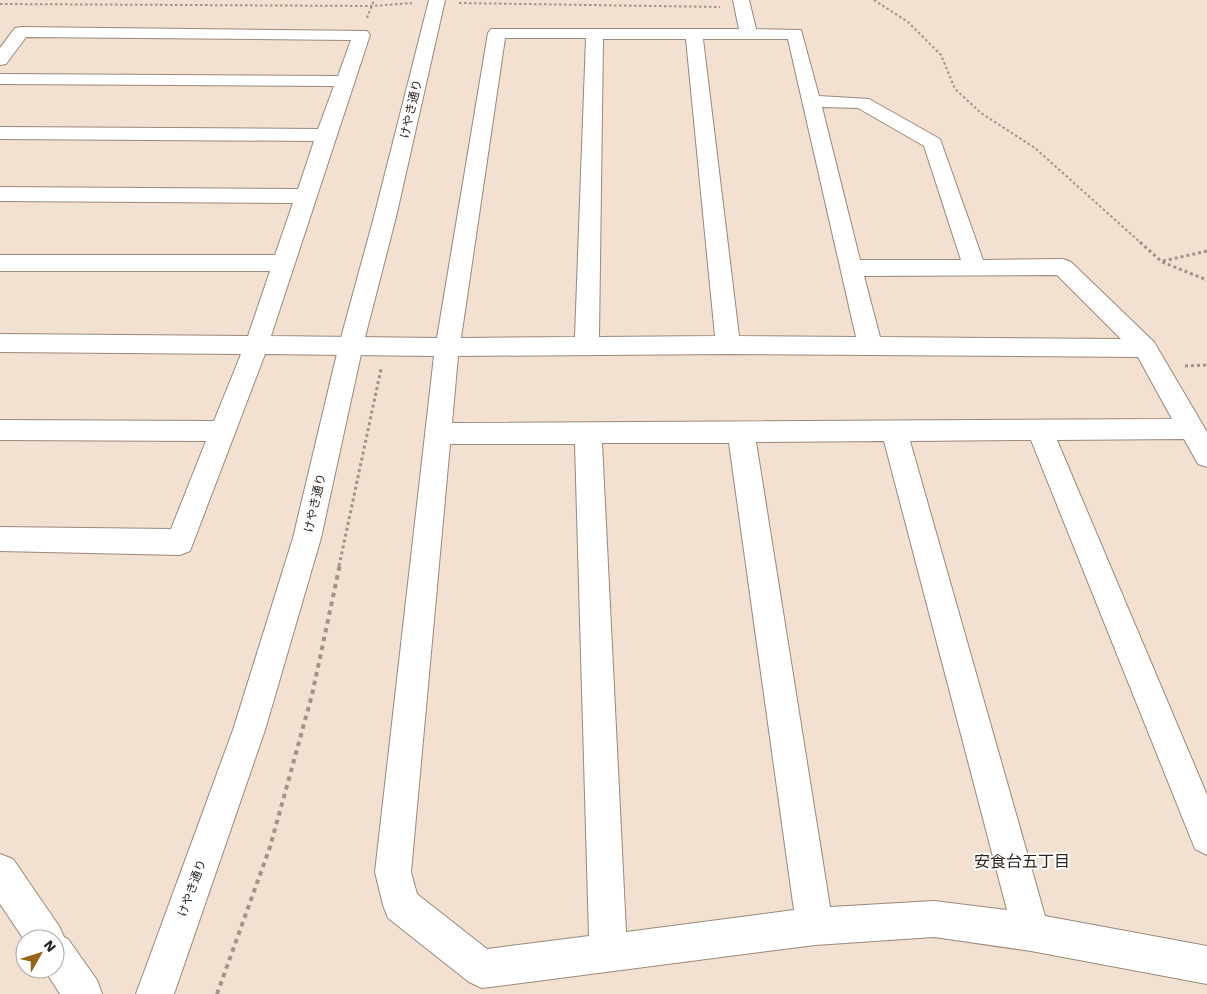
<svg xmlns="http://www.w3.org/2000/svg" width="1207" height="994" viewBox="0 0 1207 994" font-family="'Work Sans','Noto Sans JP',sans-serif">
  <style>
    .lines { fill: none; stroke-linecap: round; stroke-linejoin: round }
    .street-casing { stroke: #99897b; stroke-width: 2 }
    .secondary-casing { stroke: #99897b; stroke-width: 2 }
    .path-far2 { stroke: #a09387; stroke-width: 2; stroke-dasharray: 2.5 2.5; stroke-linecap: butt }
    .path-far1 { stroke: #a09387; stroke-width: 3; stroke-dasharray: 3 3; stroke-linecap: butt }
    .path { stroke: #a09387; stroke-width: 4; stroke-dasharray: 4.5 4.5; stroke-linecap: butt }
    .street { fill: #fff; fill-rule: evenodd }
    .secondary { fill: #fff; fill-rule: evenodd }
    .labels { text-anchor: middle; stroke-width: 4; stroke-linejoin: round; paint-order: stroke }
    .street-label { font-size: 12px; fill: #29231d; stroke: #fff }
    .near-neighbourhood-label { font-size: 16px; fill: #29231d; stroke: #fff }
  </style>
  <rect width="100%" height="100%" fill="#f2e0d1"/>
  <g class="lines">
    <g class="street-casing">
      <g id="street">
        <path d="M733 0H749L756 29 801 30 819 96 869 99 940 139 983 260 1063 259 1071 262 1154 342 1207 432V467L1198 464 1184 439 1057 440 1207 795V855L1195 849 1031 440 910 441 1045 916 1207 946V984L1031 951 934 937 815 945 482 988 469 982 388 918 383 905 375 872 434 356 265 354 190 551 180 555 0 551V527L171 529 206 441 0 440V420L214 421 241 354 0 352V334L248 336 270 271H0V255H275L293 203 0 201V187L298 189 314 141 0 139V127L318 129 334 86 0 84V74L338 76 351 40 26 37 6 64 0 65V48L15 28 21 27 367 31 370 35 271 336 437 338 488 33 491 29H739ZM505 38H586L575 337 461 338ZM603 39H686L715 336 599 337ZM703 39H788L856 337 739 336ZM822 107 858 108 924 146 961 260H860ZM1057 275 1121 339 880 337 864 276ZM728 354 1138 357 1172 419 452 423 458 356ZM884 441 1007 910 934 901 830 907 756 442ZM602 443H729L794 910 626 932ZM450 444H575L589 936 487 949 417 894 411 872Z"/>
        <path d="M0 854 13 859 59 926 64 937 68 939 97 980 102 994H60L44 969H55V939H25V941L0 904Z"/>
      </g>
    </g>
    <g class="secondary-casing">
      <path id="secondary" d="M429 0H445L396 217 363 345 321 538 265 730 174 994H136L233 730 293 538 339 345 374 217Z"/>
    </g>
    <g class="path-far2">
      <path d="M874 0 908 22 941 55 955 89 981 113 1035 148 1141 243"/>
      <path d="M459 3 720 7"/>
      <path d="M0 4 372 6 412 3"/>
      <path d="M367 18 374 0"/>
    </g>
    <g class="path-far1">
      <path d="M1140 242 1162 262 1207 280"/>
      <path d="M1163 261 1207 251"/>
      <path d="M1185 366 1207 365"/>
      <path d="M339 566 381 369"/>
    </g>
    <path class="path" d="M217 994 270 847 312 695 340 564"/>
    <use href="#street" class="street"/>
    <use href="#secondary" class="secondary"/>
  </g>
  <g class="labels">
    <g class="street-label">
      <text transform="translate(411 109) rotate(-77)" y="4">けやき通り</text>
      <text transform="translate(315 503) rotate(-77)" y="4">けやき通り</text>
      <text transform="translate(192 888) rotate(-70)" y="4">けやき通り</text>
    </g>
    <g class="near-neighbourhood-label">
      <text x="1022" y="867">安食台五丁目</text>
    </g>
  </g>
  <g transform="translate(40 954) rotate(51)"><circle r="24" fill="#ffffff" stroke="#a9a7a5"/>
  <path d="M0-4L9 19L0 12L-9 19Z" fill="#966317"/>
  <text y="-8" font-size="14" font-weight="bold" text-anchor="middle" fill="#29231d">N</text>
  </g>
</svg>
